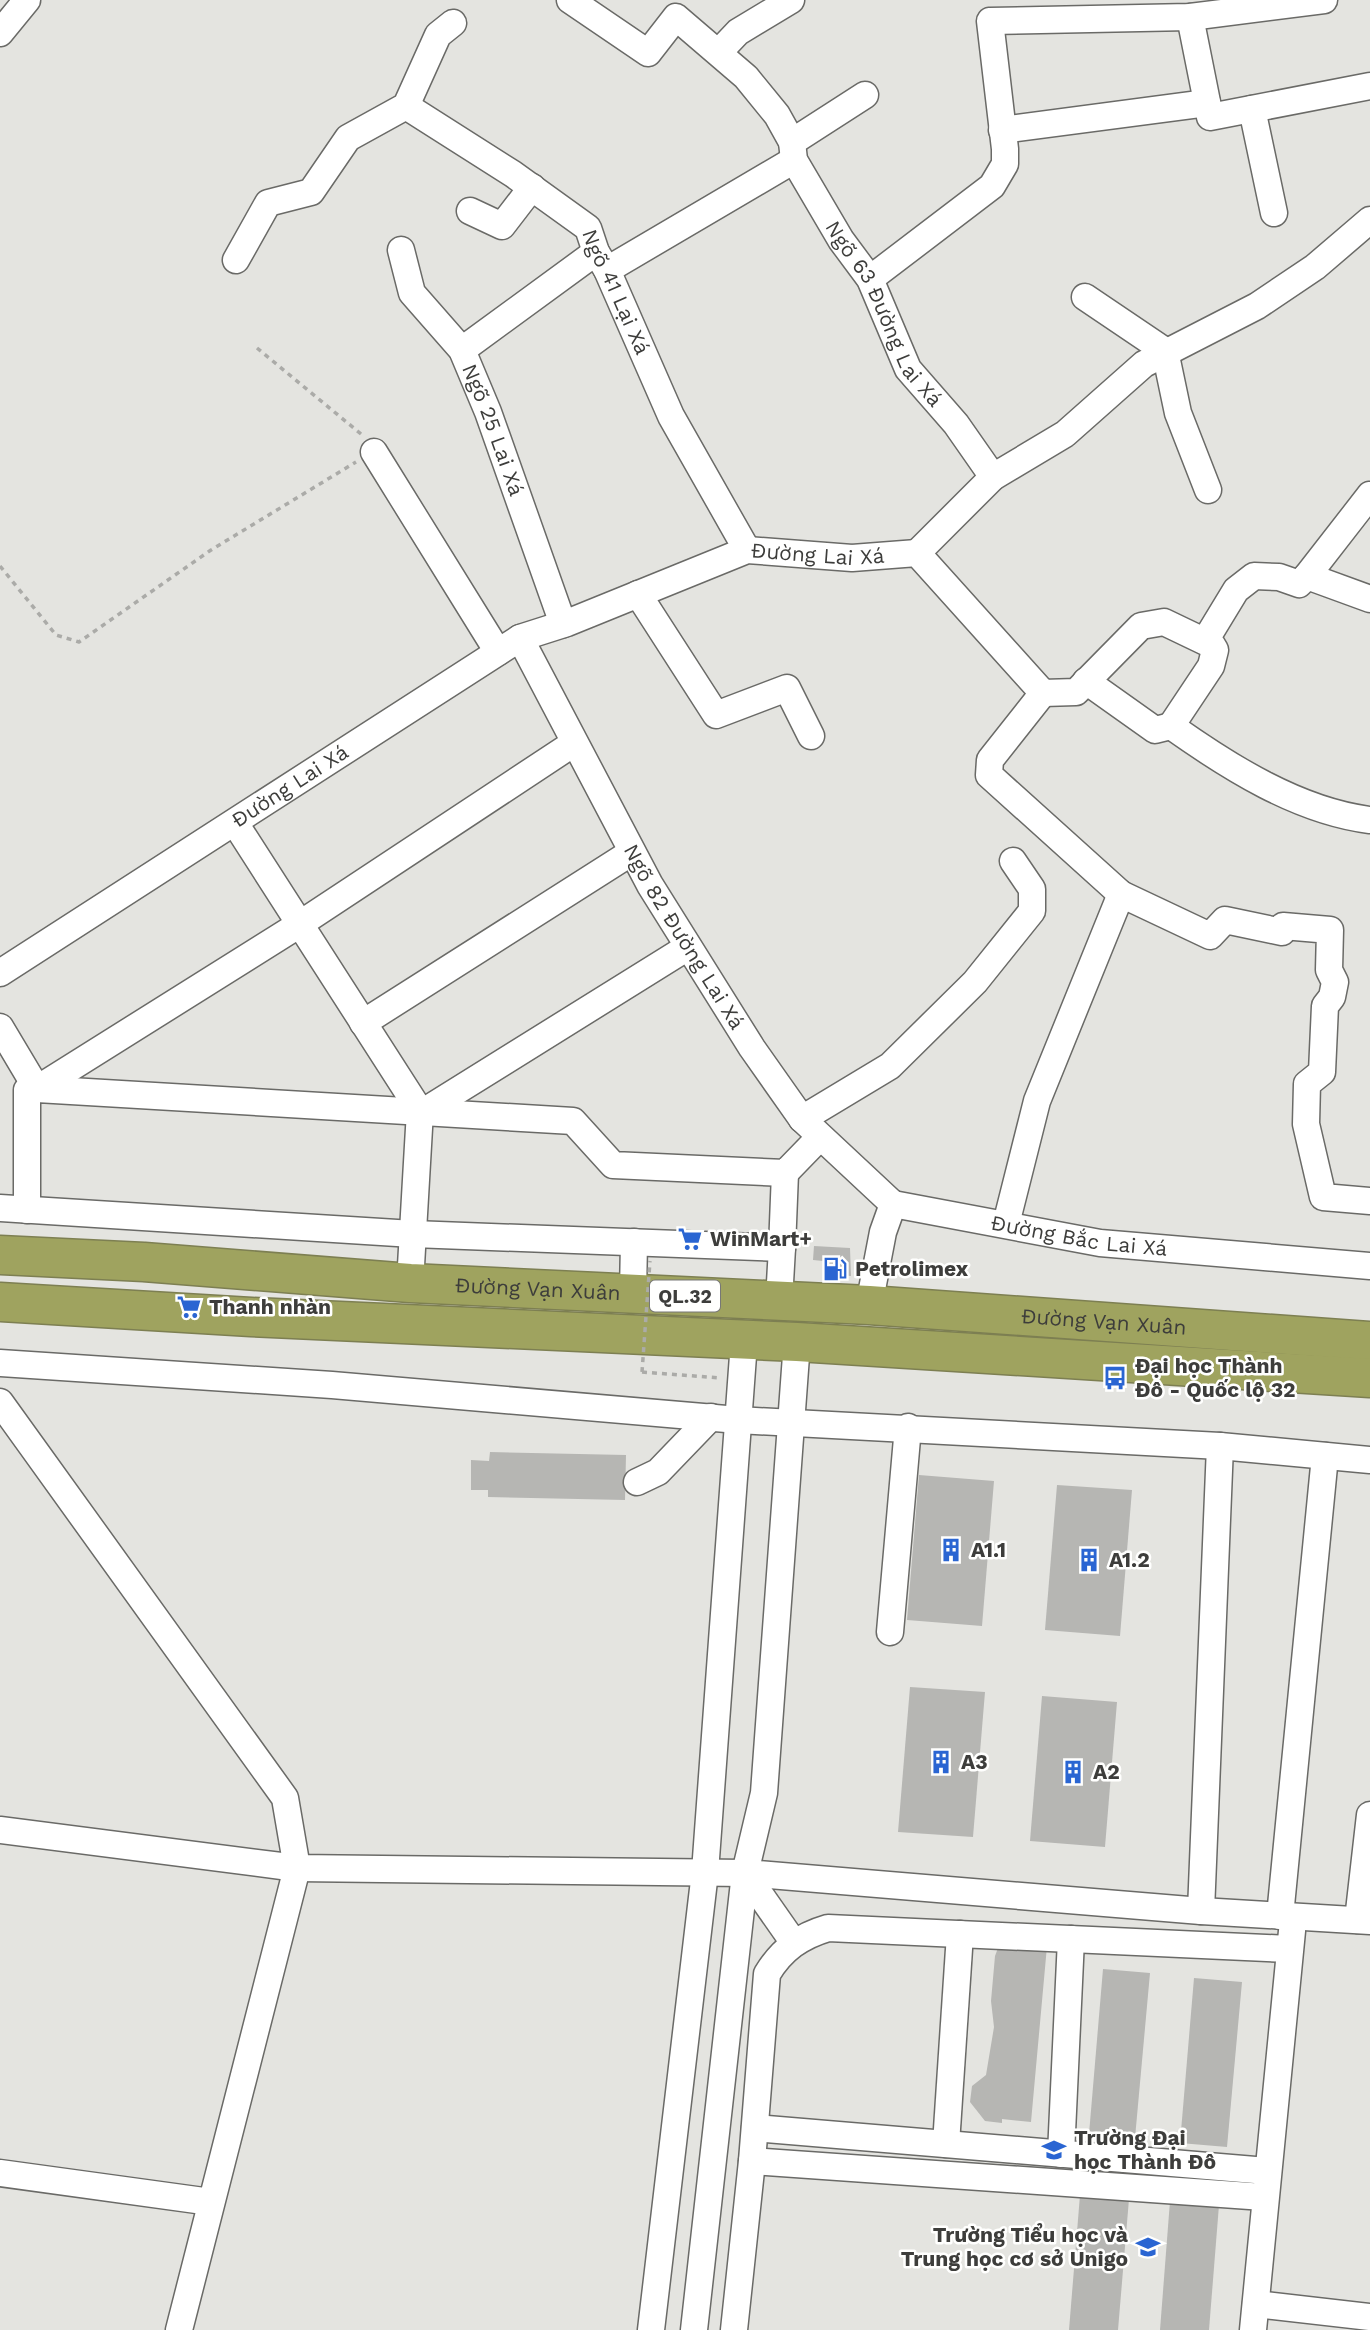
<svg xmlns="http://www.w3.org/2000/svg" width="1370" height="2330" viewBox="0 0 1370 2330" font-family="'Work Sans',sans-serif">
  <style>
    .building { fill: #b6b6b3 }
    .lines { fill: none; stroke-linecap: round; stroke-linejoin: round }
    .minor-casing { stroke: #6a6a67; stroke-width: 29 }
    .highway-casing { stroke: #7d7f52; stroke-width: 41 }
    .path { stroke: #ababa8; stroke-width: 3.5; stroke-dasharray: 5 5; stroke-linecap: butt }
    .minor { stroke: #fff; stroke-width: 26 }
    .highway { stroke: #9fa35f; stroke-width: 38 }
    .path-bridge { stroke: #ababa8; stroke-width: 3.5; stroke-dasharray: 5 5; stroke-linecap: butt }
    .labels { text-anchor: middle; stroke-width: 5; stroke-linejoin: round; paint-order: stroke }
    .shield { fill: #fffffe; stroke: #777776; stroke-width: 2 }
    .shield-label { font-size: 19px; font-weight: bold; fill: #3d3d3b }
    .street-label { font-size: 21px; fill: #3d3d3b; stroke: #fffffe }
    .poi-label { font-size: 21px; font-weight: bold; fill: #3d3d3b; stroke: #fffffe; text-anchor: start }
  </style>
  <rect width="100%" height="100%" fill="#e4e4e0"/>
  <g class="building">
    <path d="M814 1246 850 1248 851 1276 823 1274V1261L813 1260Z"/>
    <path d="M490 1452 626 1455 625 1500 488 1497V1490H471V1460L489 1461Z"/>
    <path d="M919 1475 994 1481 982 1626 907 1620Z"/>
    <path d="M1057 1485 1132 1490 1120 1636 1045 1630Z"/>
    <path d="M910 1687 985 1692 973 1837 898 1832Z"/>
    <path d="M1042 1696 1117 1702 1105 1847 1030 1841Z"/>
    <path d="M1001 1940 1047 1946 1031 2122 1002 2119V2123L985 2121 970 2102 972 2086 986 2075 994 2027 991 2001 995 1956Z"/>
    <path d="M1103 1969 1150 1973 1135 2138 1089 2134Z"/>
    <path d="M1194 1978 1242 1982 1227 2147 1180 2143Z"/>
    <path d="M1080 2195 1129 2199 1118 2330H1069Z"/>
    <path d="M1170 2201 1219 2205 1209 2330H1160Z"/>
  </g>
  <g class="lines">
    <g class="minor-casing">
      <g id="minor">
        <path id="s1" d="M570 0 648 53 676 17 746 77 777 115 792 142 794 160 841 240 870 279 908 369 956 424 993 477"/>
        <path d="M1190 17 1210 117 1370 86"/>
        <path d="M0 33 27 0"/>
        <path d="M719 52 738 32 791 0"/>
        <path id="s2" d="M406 106 513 174 588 228 596 252 607 270 671 416 747 550"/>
        <path d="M1252 109 1274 213"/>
        <path d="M1002 130 1207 103"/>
        <path d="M792 142 865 95"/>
        <path d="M470 211 502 226 532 187"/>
        <path id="s3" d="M401 250 412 293 462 350 488 412 563 624"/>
        <path d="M236 260 268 203 311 192 348 138 406 106 438 35 453 23"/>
        <path d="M607 270 794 160"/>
        <path d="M870 279 992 186 1005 164V149L990 21 1190 17 1324 0"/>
        <path d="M1085 297 1165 351 1178 413 1208 490"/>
        <path d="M462 350 596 252"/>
        <path d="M374 452 498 652"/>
        <path d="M917 553 993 477 1065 434 1144 364 1257 306 1315 267 1370 220"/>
        <path d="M1307 576 1370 495"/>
        <path d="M638 594 716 715 787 688 811 736"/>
        <path id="s4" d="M520 638 650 885 752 1048 802 1119 893 1204"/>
        <path d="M1205 641 1236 590 1254 576 1279 577 1299 584 1307 576 1370 599"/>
        <path d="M1086 681 1155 730 1171 726"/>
        <path d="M1043 693 990 760 989 775 1121 894 1210 936 1225 920 1282 932"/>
        <path d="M1171 726C1229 767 1298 811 1370 820"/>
        <path d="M235 823 420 1111 410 1283"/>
        <path d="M1283 926 1330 930 1329 970 1335 982 1332 997 1325 1006 1322 1072 1307 1084 1306 1124 1323 1197 1370 1201"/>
        <path id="s5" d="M0 973 520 638 567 623 747 550 852 558 917 553 1043 693 1076 692 1141 626 1164 622 1212 645 1215 650 1211 666 1171 726"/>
        <path d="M363 1023 632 852"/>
        <path d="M0 1027 37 1089 300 924 574 743"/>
        <path d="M423 1112 688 947"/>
        <path d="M802 1119 890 1066 975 982 1032 911V889L1013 861"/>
        <path id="s6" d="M893 1204 1100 1243 1370 1266"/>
        <path d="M0 1208 413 1234 782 1248 785 1173"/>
        <path d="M27 1210V1090L37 1089 573 1121 613 1165 785 1173 820 1137"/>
        <path d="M1006 1224 1037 1101 1121 894"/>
        <path d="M633 1293 634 1242"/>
        <path d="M779 1300 782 1248"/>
        <path d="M869 1305 883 1232 893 1204"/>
        <path d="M0 1363 332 1385 738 1420 1220 1446 1370 1460"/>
        <path d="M0 1402 285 1798 297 1868 179 2330"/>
        <path d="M637 1482 658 1472 711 1417"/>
        <path d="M890 1632 908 1427"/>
        <path d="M0 1830 297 1868 745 1873 1201 1911 1370 1921"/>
        <path d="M745 1873 794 1943"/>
        <path d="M1201 1911 1220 1446"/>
        <path d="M1280 1916 1325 1456"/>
        <path d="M1358 1920 1370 1815"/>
        <path d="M755 2128 1267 2171"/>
        <path d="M946 2144 960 1934"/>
        <path d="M1061 2154 1071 1939"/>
        <path d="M752 2161 1264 2197"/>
        <path d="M0 2173 211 2202"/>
        <path d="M1256 2304 1370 2317"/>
        <path d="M651 2330 705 1872 744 1342"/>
        <path d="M694 2330 745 1873 764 1793 797 1342"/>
        <path d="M734 2330 752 2161 767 1974C782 1949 801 1936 828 1928L1289 1949"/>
        <path d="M1253 2330 1292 1931"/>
      </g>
    </g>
    <g class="highway-casing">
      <g id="highway">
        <path id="s7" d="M0 1255 144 1262 410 1283 869 1305 1370 1341"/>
        <path d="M0 1302 251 1317 797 1342 1370 1378"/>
      </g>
    </g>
    <g class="path">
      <path d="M257 348 361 434"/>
      <path d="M0 566 56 635 79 642 211 550 356 462"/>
      <path d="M642 1372 720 1378"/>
    </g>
    <use href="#minor" class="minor"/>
    <use href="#highway" class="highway"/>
    <path class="path-bridge" d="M642 1372 650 1261"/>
  </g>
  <defs>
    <g id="supermarket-bare" transform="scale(1.89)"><path d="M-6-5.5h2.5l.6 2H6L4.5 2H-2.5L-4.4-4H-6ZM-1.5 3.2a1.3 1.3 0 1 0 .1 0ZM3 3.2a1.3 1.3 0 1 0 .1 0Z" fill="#2a65d2" stroke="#fffffe" stroke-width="2.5" paint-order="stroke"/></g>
    <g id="fuel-bare" transform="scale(1.89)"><path d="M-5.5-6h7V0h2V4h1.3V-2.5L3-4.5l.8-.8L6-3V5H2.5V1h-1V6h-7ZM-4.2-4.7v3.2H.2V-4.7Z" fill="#2a65d2" stroke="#fffffe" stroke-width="2.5" paint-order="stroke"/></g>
    <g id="bus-bare" transform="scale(1.89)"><path d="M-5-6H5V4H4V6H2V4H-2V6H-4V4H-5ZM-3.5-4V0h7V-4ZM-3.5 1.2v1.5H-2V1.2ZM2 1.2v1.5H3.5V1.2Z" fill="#2a65d2" stroke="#fffffe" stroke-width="2.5" paint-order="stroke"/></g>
    <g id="building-bare" transform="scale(1.89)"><path d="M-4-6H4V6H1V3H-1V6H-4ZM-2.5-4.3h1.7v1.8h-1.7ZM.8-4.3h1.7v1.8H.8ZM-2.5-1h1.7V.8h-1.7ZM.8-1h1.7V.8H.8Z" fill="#2a65d2" stroke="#fffffe" stroke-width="2.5" paint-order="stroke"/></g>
    <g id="university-bare" transform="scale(1.89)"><path d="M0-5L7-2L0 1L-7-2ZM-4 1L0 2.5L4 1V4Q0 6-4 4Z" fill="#2a65d2" stroke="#fffffe" stroke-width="2.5" paint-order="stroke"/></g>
    <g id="school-bare" transform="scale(1.89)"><path d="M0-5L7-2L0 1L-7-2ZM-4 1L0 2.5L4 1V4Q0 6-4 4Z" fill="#2a65d2" stroke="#fffffe" stroke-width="2.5" paint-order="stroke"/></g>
  </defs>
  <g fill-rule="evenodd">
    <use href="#supermarket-bare" x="690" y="1239"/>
    <use href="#fuel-bare" x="835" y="1269"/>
    <use href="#supermarket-bare" x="189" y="1307"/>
    <use href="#bus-bare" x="1115" y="1378"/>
    <use href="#building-bare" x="951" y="1550"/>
    <use href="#building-bare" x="1089" y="1560"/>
    <use href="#building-bare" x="941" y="1762"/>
    <use href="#building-bare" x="1073" y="1772"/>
    <use href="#university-bare" x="1054" y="2150"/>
    <use href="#school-bare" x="1148" y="2247"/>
  </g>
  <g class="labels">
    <rect class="shield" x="650" y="1280.5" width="70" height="31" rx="5"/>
    <g class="shield-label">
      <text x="685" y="1303">QL.32</text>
    </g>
    <g class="street-label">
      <text dy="7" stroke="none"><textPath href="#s2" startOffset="289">Ngõ 41 Lại Xá</textPath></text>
      <text dy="7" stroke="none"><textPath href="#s1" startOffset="509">Ngõ 63 Đường Lai Xá</textPath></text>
      <text dy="7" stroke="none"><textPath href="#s3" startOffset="206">Ngõ 25 Lai Xá</textPath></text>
      <text dy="7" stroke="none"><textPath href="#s5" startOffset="933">Đường Lai Xá</textPath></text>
      <text dy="7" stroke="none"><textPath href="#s5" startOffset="345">Đường Lai Xá</textPath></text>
      <text dy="7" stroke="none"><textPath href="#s4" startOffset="341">Ngõ 82 Đường Lai Xá</textPath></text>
      <text dy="7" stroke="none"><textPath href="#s6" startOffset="189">Đường Bắc Lai Xá</textPath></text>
      <text dy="7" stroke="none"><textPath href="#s7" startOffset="539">Đường Vạn Xuân</textPath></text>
      <text dy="7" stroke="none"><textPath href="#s7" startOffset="1106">Đường Vạn Xuân</textPath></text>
    </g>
    <g class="poi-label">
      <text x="710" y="1246">WinMart+</text>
      <text x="855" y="1276">Petrolimex</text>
      <text x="209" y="1314">Thanh nhàn</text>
      <text x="1135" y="1373">Đại học Thành<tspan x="1135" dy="24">Đô - Quốc lộ 32</tspan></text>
      <text x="971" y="1557">A1.1</text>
      <text x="1109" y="1567">A1.2</text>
      <text x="961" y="1769">A3</text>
      <text x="1093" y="1779">A2</text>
      <text x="1074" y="2145">Trường Đại<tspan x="1074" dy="24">học Thành Đô</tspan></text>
      <text x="1128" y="2242" text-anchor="end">Trường Tiểu học và<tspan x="1128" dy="24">Trung học cơ sở Unigo</tspan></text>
    </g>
  </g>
</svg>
